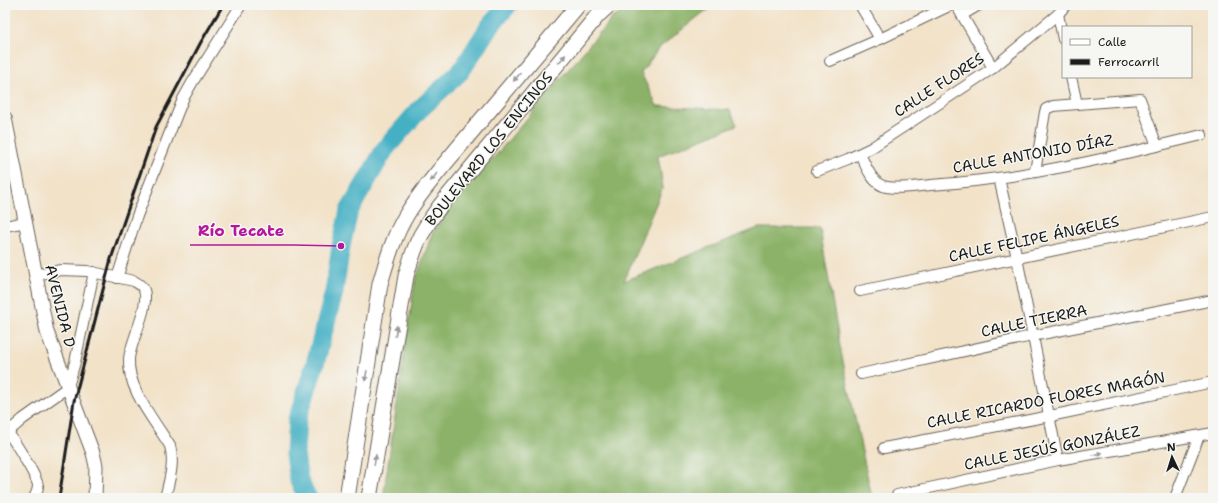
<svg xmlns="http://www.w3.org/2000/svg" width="1218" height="503" viewBox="0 0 1218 503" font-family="'Shantell Sans',sans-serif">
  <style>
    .forest { fill: #8bb268; stroke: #546742 }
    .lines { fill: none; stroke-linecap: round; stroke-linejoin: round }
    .river { stroke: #45b0c4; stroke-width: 19 }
    .minor-casing { stroke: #676158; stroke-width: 12 }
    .tertiary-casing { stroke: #676158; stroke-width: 15 }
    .secondary-casing { stroke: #676158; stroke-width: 17 }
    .minor { stroke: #fff; stroke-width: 10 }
    .tertiary { stroke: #fff; stroke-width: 13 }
    .secondary { stroke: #fff; stroke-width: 15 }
    .rail { stroke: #1c1c1c; stroke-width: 3 }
    .oneway { fill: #999 }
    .labels { text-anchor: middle; stroke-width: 3; stroke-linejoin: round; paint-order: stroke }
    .street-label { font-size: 15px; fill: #1c1c1c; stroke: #f6f6f2 }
    .leader { fill: none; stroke: #b5179e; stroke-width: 1.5 }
    .callout-dot { fill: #b5179e; stroke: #f6f6f2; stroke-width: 1.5 }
    .callout-label { font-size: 16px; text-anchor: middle; font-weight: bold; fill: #b5179e; stroke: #f6f6f2; stroke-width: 3; stroke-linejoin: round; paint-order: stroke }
  </style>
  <rect width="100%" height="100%" fill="#f6f6f2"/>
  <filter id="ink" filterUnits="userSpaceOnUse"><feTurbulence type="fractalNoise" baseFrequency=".025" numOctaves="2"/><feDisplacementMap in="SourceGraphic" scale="8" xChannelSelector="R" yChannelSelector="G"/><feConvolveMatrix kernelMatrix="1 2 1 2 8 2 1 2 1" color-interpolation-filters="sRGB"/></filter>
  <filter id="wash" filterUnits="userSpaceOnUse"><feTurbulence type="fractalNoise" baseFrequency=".012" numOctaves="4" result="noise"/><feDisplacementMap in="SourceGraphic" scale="16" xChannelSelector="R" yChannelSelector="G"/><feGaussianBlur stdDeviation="0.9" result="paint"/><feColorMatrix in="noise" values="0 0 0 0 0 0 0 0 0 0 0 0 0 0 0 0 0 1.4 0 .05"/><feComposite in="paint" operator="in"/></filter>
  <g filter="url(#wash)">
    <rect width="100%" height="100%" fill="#f2e2c8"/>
    <path class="forest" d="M635 5H719L704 12 659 48 641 73 657 106 730 110 737 125 658 156 663 187 624 281 758 228H820L841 352 872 498H383L415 281 432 234 446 214 612 18Z"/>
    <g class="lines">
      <path class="river" d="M308 498 299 481 295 453 297 420 315 364 334 292 341 246 349 211 385 149 419 110 461 71 489 27 508 5"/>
    </g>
  </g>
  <g filter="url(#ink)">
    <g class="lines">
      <g class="minor-casing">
        <g id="minor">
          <path d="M860 5 880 39"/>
          <path d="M956 5 993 68"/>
          <path d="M1058 14 1063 39"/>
          <path d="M962 15 979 5"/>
          <path d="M830 61 880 39 951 5"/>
          <path d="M1071 77 1077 104"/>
          <path d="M860 154C865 164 871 181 883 186 894 190 918 186 931 185 1023 179 1113 157 1202 135"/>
          <path d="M817 171 848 159 871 148 993 68 1058 14 1066 5"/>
          <path d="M1035 172 1045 112 1046 109 1053 106 1140 99 1157 146"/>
          <path d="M999 178 1017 258 1058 460"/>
          <path d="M5 226 26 222"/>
          <path d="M36 275 61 270 87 271 134 281C137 283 141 285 143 288 152 303 130 342 129 359 127 389 155 421 170 446 175 464 169 481 165 498"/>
          <path d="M117 278 137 216 183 99 192 83 241 5"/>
          <path d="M860 291 1213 217"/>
          <path d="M861 374 1032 336 1213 300"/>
          <path d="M5 430C11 434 38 479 38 486 38 490 36 494 34 498"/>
          <path d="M8 432 23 419 68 387 75 362 94 272"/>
          <path d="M884 448 1050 416 1213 382"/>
          <path d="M897 495 1058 460 1213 433"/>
          <path d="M1175 498 1199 436"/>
        </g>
      </g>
      <g class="tertiary-casing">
        <path id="tertiary" d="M5 118 47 332 93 453 96 466 95 498"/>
      </g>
      <g class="secondary-casing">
        <g id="secondary">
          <path d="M347 498 380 284C387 260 394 235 407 214 423 188 444 165 463 142 501 96 540 51 578 5"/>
          <path d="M369 498 406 276C410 262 414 248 421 235 429 221 438 208 448 196L598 15 609 5"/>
        </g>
      </g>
      <use href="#minor" class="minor"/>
      <use href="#tertiary" class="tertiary"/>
      <use href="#secondary" class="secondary"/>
      <path class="rail" d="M59 498 74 401 111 259 156 127 201 42 223 5"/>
    </g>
    <defs><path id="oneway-solid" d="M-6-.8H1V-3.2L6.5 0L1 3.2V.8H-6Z"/></defs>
    <g class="oneway">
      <use href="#oneway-solid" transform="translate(562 59) rotate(-50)"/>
      <use href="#oneway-solid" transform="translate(517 77) rotate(131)"/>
      <use href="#oneway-solid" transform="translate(434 177) rotate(129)"/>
      <use href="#oneway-solid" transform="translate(396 331) rotate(-81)"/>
      <use href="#oneway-solid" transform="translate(366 376) rotate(99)"/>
      <use href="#oneway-solid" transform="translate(1097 454) rotate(-10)"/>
      <use href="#oneway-solid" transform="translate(375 460) rotate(-81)"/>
    </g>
  </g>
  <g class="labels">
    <g class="street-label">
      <text transform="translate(939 85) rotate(-33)" y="5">CALLE FLORES</text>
      <text transform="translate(489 149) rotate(-51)" y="5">BOULEVARD LOS ENCINOS</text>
      <text transform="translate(1033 154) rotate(-10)" y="5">CALLE ANTONIO DÍAZ</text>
      <text transform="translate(1034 239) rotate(-12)" y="5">CALLE FELIPE ÁNGELES</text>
      <text transform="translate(60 306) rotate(76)" y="5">AVENIDA D</text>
      <text transform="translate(1034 321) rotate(-12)" y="5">CALLE TIERRA</text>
      <text transform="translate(1046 400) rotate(-11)" y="5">CALLE RICARDO FLORES MAGÓN</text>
      <text transform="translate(1052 448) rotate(-11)" y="5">CALLE JESÚS GONZÁLEZ</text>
    </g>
  </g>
  <path class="leader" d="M341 246L293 245H190"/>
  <circle class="callout-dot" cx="341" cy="246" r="4"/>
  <g class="callout-label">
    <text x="241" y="236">Río Tecate</text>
  </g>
  <rect width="1218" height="503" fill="none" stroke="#f6f6f2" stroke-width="20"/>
  <rect x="1062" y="26" width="130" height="52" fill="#f6f6f2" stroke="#9f9f9c"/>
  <rect x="1070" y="39" width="20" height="6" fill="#ffffff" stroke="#9f9f9c"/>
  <text x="1098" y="46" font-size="12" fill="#1c1c1c">Calle</text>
  <rect x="1070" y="59" width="20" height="6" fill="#1c1c1c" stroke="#9f9f9c"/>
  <text x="1098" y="66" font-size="12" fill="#1c1c1c">Ferrocarril</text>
  <g transform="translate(1172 457) rotate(356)" stroke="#f6f6f2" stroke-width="3" paint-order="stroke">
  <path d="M0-3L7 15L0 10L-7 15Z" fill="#1c1c1c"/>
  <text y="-6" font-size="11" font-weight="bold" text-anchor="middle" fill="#1c1c1c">N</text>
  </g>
</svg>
